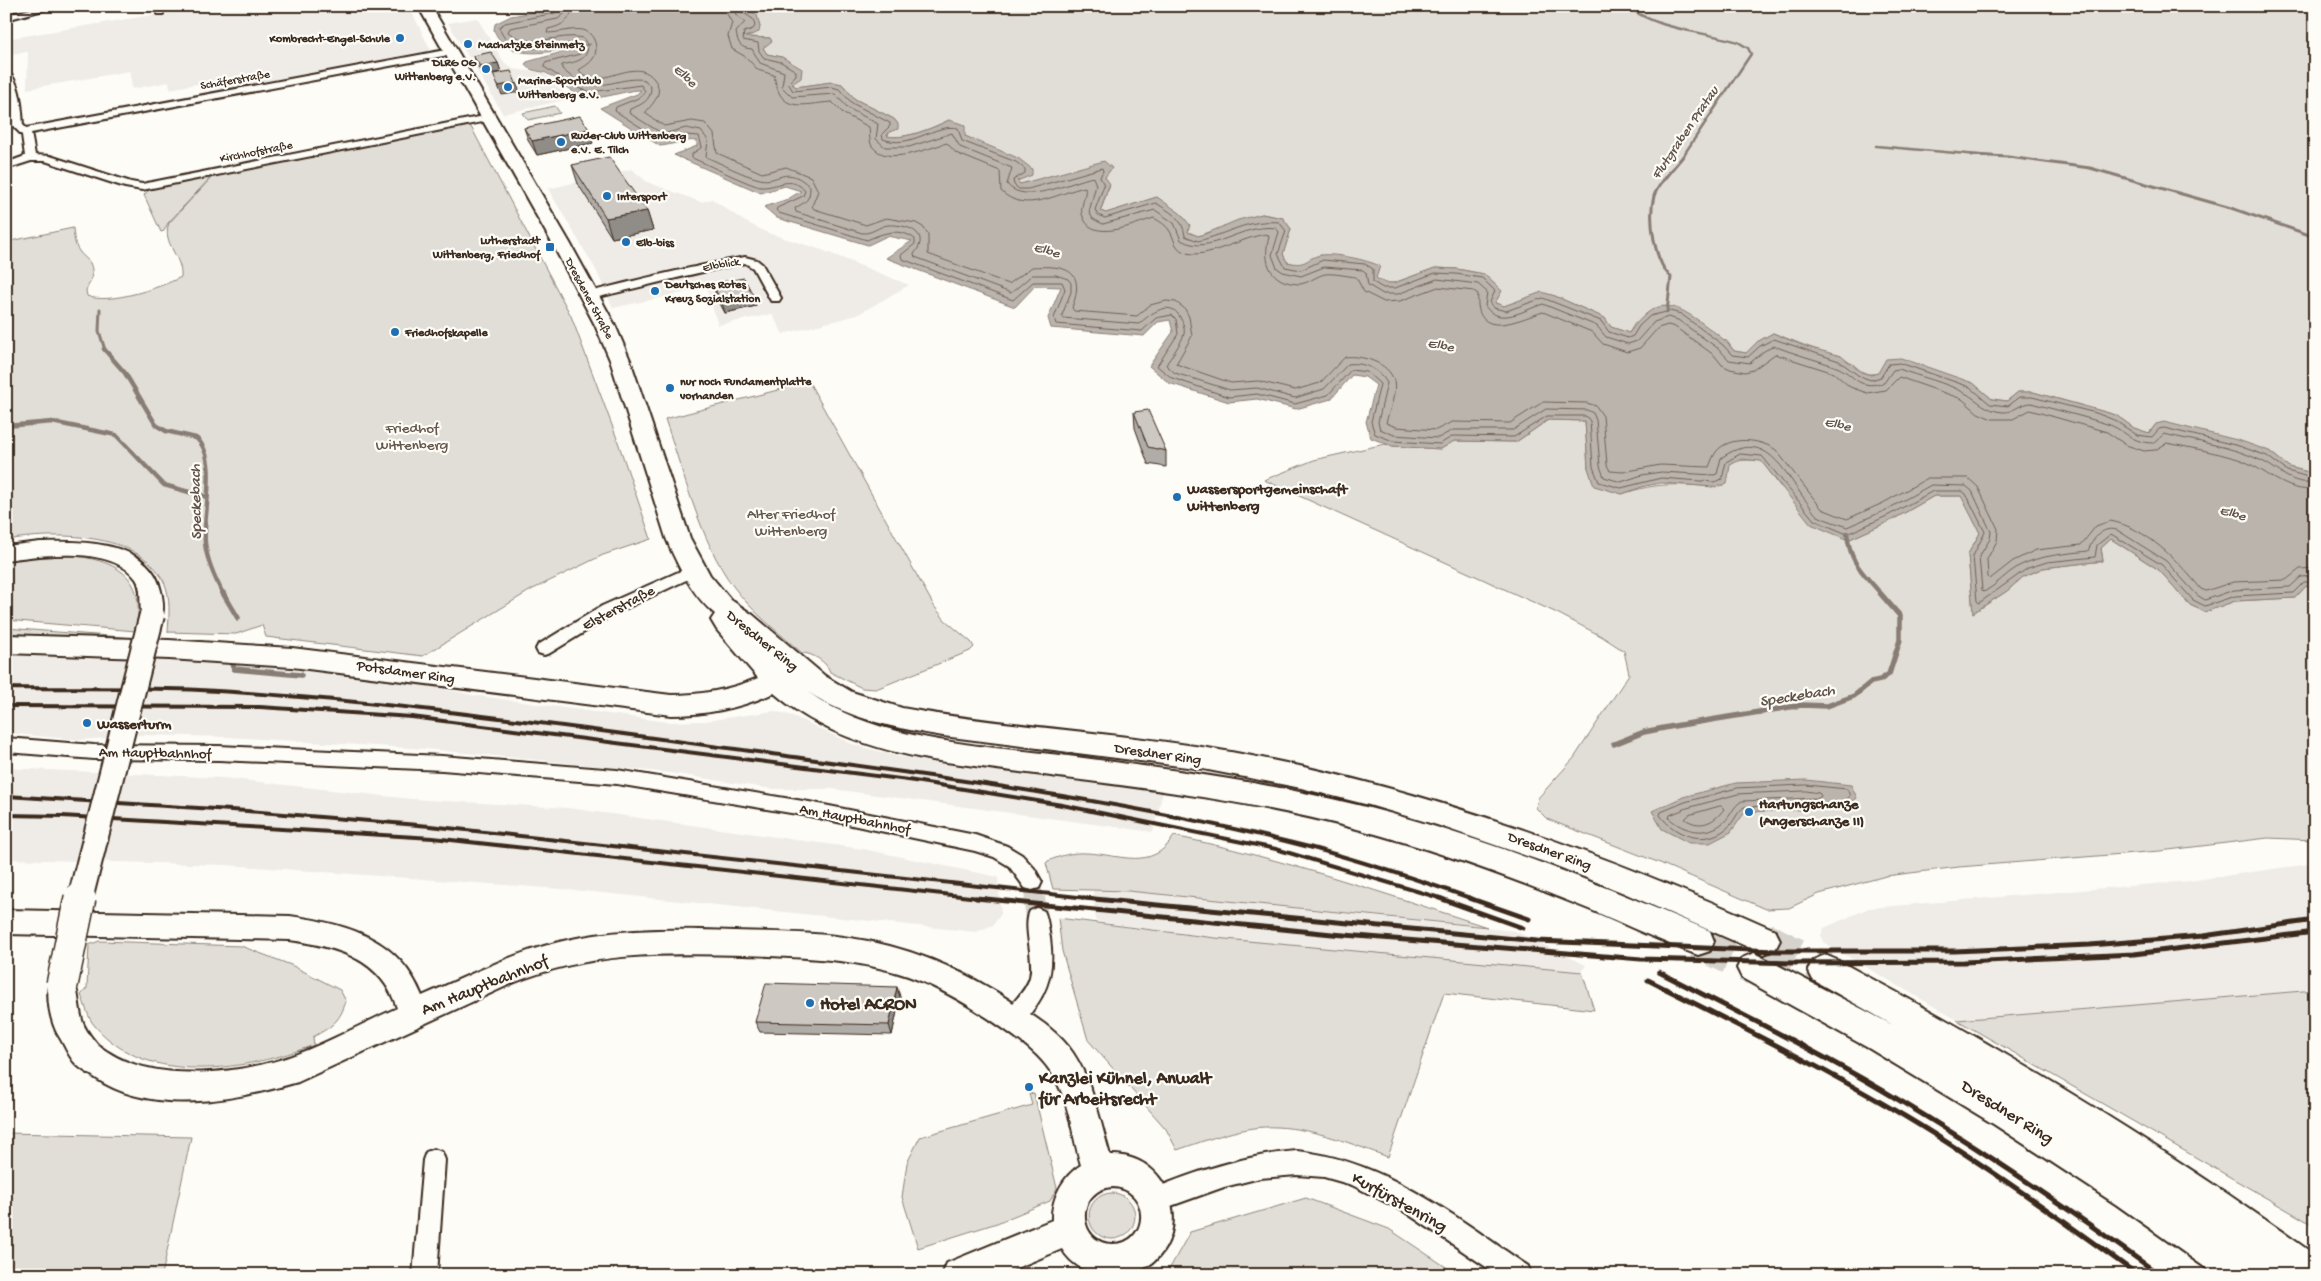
<svg xmlns="http://www.w3.org/2000/svg" width="2321" height="1281" viewBox="0 0 2321 1281" font-family="'Gochi Hand',sans-serif">
  <style>
    .built { fill: #efece7 }
    .green { fill: #e1ded7; stroke: #8e847a }
    .water { fill: #bbb4ad; stroke: #887d74 }
    .lines { fill: none; stroke-linecap: round; stroke-linejoin: round }
    .shore { stroke: #6e6157; stroke-width: 1 }
    .stream-far3 { stroke: #887d74; stroke-width: 2.5 }
    .stream-far2 { stroke: #887d74; stroke-width: 3 }
    .stream-far1 { stroke: #887d74; stroke-width: 4.5 }
    .stream { stroke: #887d74; stroke-width: 5.5 }
    .street-tunnel-far1 { stroke: #d6d2cc; stroke-width: 18; stroke-dasharray: 18 9; stroke-linecap: butt }
    .street-tunnel { stroke: #d6d2cc; stroke-width: 22; stroke-dasharray: 22 11; stroke-linecap: butt }
    .primary-tunnel { stroke: #d6d2cc; stroke-width: 36; stroke-dasharray: 36 18; stroke-linecap: butt }
    .street-casing { stroke: #3b2a1e; stroke-width: 4 }
    .secondary-casing { stroke: #3b2a1e; stroke-width: 4 }
    .primary-casing { stroke: #3b2a1e; stroke-width: 4 }
    .street { fill: #fdfcf7; fill-rule: evenodd }
    .secondary { fill: #fdfcf7; fill-rule: evenodd }
    .primary { fill: #fdfcf7; fill-rule: evenodd }
    .rail-far1 { stroke: #3b2a1e; stroke-width: 4 }
    .rail { stroke: #3b2a1e; stroke-width: 5 }
    .secondary-bridge-far1-casing { stroke: #3b2a1e; stroke-width: 28; stroke-linecap: butt }
    .secondary-bridge-casing { stroke: #3b2a1e; stroke-width: 34; stroke-linecap: butt }
    .secondary-bridge-far1 { stroke: #fdfcf7; stroke-width: 24 }
    .secondary-bridge { stroke: #fdfcf7; stroke-width: 31 }
    .wall { fill: #b0aca7; stroke: #3b2a1e }
    .shaded-wall { fill: #908c88; stroke: #3b2a1e }
    .building { fill: #cdc8c2; stroke: #3b2a1e }
    .poi-dot { fill: #1f6fb2; stroke: #fdfcf7; stroke-width: 2 }
    .labels { text-anchor: middle; stroke-width: 4.5; stroke-linejoin: round; paint-order: stroke }
    .far-poi-label { font-size: 12px; font-weight: bold; fill: #3b2a1e; stroke: #fdfcf7; text-anchor: start }
    .far-street-label { font-size: 12px; fill: #3b2a1e; stroke: #fdfcf7 }
    .far-water-label { font-size: 14px; font-style: italic; fill: #615349; stroke: #fdfcf7 }
    .park-label { font-size: 15px; fill: #64574c; stroke: #fdfcf7 }
    .poi-label { font-size: 15px; font-weight: bold; fill: #3b2a1e; stroke: #fdfcf7; text-anchor: start }
    .street-label { font-size: 15px; fill: #3b2a1e; stroke: #fdfcf7 }
    .water-label { font-size: 16px; font-style: italic; fill: #615349; stroke: #fdfcf7 }
    .near-street-label { font-size: 18px; fill: #3b2a1e; stroke: #fdfcf7 }
    .near-poi-label { font-size: 18px; font-weight: bold; fill: #3b2a1e; stroke: #fdfcf7; text-anchor: start }
  </style>
  <rect width="100%" height="100%" fill="#fdfcf7"/>
  <filter id="ink" filterUnits="userSpaceOnUse"><feTurbulence type="fractalNoise" baseFrequency=".02" numOctaves="2"/><feDisplacementMap in="SourceGraphic" scale="10" xChannelSelector="R" yChannelSelector="G"/><feConvolveMatrix kernelMatrix="1 2 1 2 8 2 1 2 1" color-interpolation-filters="sRGB"/></filter>
  <g filter="url(#ink)">
    <g class="built">
      <path d="M163 6H409L432 53 219 91 217 80 170 89 169 82 132 89 130 71 27 89 28 52 6 55V39L164 13Z"/>
      <path d="M477 18 504 62 513 69 544 73 569 99 503 114 448 23Z"/>
      <path d="M632 169 647 182 701 202 712 199 744 221 768 233 822 250 909 285 857 315 783 334 772 314 718 325 706 288 613 308 596 270 548 189Z"/>
      <path d="M6 654 210 662 353 675 422 684 472 695 668 722 705 721 774 711 793 716 852 744 896 756 1163 792 1153 832 832 789H771L670 773 425 749 227 737 141 735 81 740 6 733Z"/>
      <path d="M6 768 223 778 411 799 568 808 863 849 998 877 1001 914 993 925 976 932 574 890 226 865 6 859Z"/>
      <path d="M2315 863V990L1957 1020 1823 942 1821 935 1824 928 1869 908 2189 881Z"/>
      <path d="M1093 891H1128L1515 931 1586 965 1582 972 1485 964 1215 938 1105 923 1096 921Z"/>
    </g>
    <g class="green">
      <path d="M742 6H2315V467L2308 472 2289 467 2269 451 2156 424 2149 433 2134 428 2116 415 2033 392H2018L2007 401 1992 399 1973 383 1878 373C1867 376 1861 372 1853 364L1773 333 1757 342 1746 353 1734 351 1727 341 1635 323 1629 333 1611 327 1604 318 1555 296 1542 293 1504 306 1495 303 1501 291 1484 274 1457 269 1435 268 1394 283H1385L1321 255 1300 265 1287 262 1283 254 1291 229 1283 218 1262 214 1198 236 1188 232 1157 197 1106 213 1100 211C1105 202 1105 194 1110 185L1020 184 986 146 965 136 949 120C932 128 905 140 887 136L898 124 894 119 855 99 842 84 832 82 796 87 792 83 782 57 767 54 763 48 770 38 744 37 753 34 760 27 756 14Z"/>
      <path d="M555 106 560 113 528 120 523 113Z"/>
      <path d="M470 125 571 316 616 436 651 539 603 555 531 590 423 656 266 637 262 625 236 634 168 632C169 616 171 597 164 582 140 531 53 532 6 540V242L73 228C74 237 74 244 79 251 82 256 88 259 90 263 95 272 90 283 86 290L87 296C108 305 160 288 181 277 183 257 161 243 169 223L212 177Z"/>
      <path d="M212 176 168 223 164 231 161 232 144 195 151 188Z"/>
      <path d="M809 382 934 606 945 620 971 642 974 647 970 651 876 689 862 688 830 672C827 662 812 653 802 653 778 632 752 612 733 586 701 543 683 471 665 419Z"/>
      <path d="M1548 420 1585 421 1588 468 1622 494C1658 482 1677 484 1714 487 1731 462 1731 458 1762 461L1779 485 1848 540 1892 520 1934 496H1962L1980 533 1968 554 1973 613 2007 591 2023 577 2043 568 2103 561 2101 548 2111 539 2159 570 2190 605 2205 612 2235 601 2295 598 2306 586 2315 587V840L2268 838 2160 851 1959 867 1886 876 1819 894 1789 908 1766 909 1660 863 1547 819 1536 808 1538 798 1574 758 1629 674 1624 651 1601 636 1557 613 1264 480 1314 460 1385 444 1392 446 1441 449 1454 441 1516 442Z"/>
      <path d="M51 554C85 556 135 560 138 603 139 612 137 622 136 631L6 620V558Z"/>
      <path d="M6 628 134 638 133 642 6 633Z"/>
      <path d="M1174 836C1281 858 1383 893 1487 927L1128 891 1053 889 1046 863 1048 861C1060 856 1072 852 1086 853 1120 854 1152 872 1174 836Z"/>
      <path d="M1058 918 1215 938 1582 972 1594 1010 1444 993 1388 1157C1352 1144 1316 1129 1277 1127 1245 1125 1207 1140 1177 1150L1166 1129 1088 1040 1062 951Z"/>
      <path d="M99 941 241 946 291 965 340 990 346 1001C340 1022 331 1027 313 1037L314 1045C247 1070 148 1088 95 1026 88 1019 85 1004 81 995L87 988 89 945Z"/>
      <path d="M2315 990V1226L1957 1020Z"/>
      <path d="M1034 1093 1057 1188 1050 1201 997 1223 918 1248 902 1197 907 1163 920 1137 1032 1105 1029 1094Z"/>
      <path d="M6 1133 191 1137 162 1275H6Z"/>
      <circle cx="1112" cy="1216" r="23"/>
      <path d="M1306 1198 1389 1229 1458 1275H1166L1190 1232Z"/>
    </g>
    <g class="water">
      <path d="M569 6H742L757 15 760 27 759 32 745 37 770 38 772 41 763 48 767 54 782 57 802 69 801 78 792 84 796 87 832 82 842 84 855 99 894 119 898 124V129L889 132 887 136C905 140 933 128 949 120L965 125V136L1018 158 1032 169V175L1017 181 1020 184 1104 161 1112 168 1105 177 1110 184C1105 194 1104 202 1100 211L1106 213 1157 197 1180 213 1190 225 1188 232 1198 236 1205 234 1238 220 1262 214 1283 218 1291 229 1283 254 1287 262C1308 267 1305 258 1321 255 1336 253 1367 260 1380 266L1376 278 1385 283H1394L1435 268 1457 269 1484 274 1502 291 1495 303 1504 306 1542 292 1555 296 1605 318 1611 327 1629 333C1654 299 1669 299 1702 323 1714 332 1725 339 1734 351L1746 353 1757 342 1773 333 1804 346 1841 356 1861 372 1871 375 1878 373 1886 359 1901 358 1973 383 1992 399 2007 401 2018 392H2033L2116 415 2134 428 2149 433 2156 424 2164 422 2241 441 2269 451 2289 467 2308 472 2315 467V587L2306 586 2295 598 2235 601 2205 612 2190 605 2159 570 2111 539 2101 548 2103 561 2043 568 2023 577 2007 591 1973 613 1968 554 1980 533 1961 496H1934L1892 520 1848 540 1811 524 1761 461 1741 459 1730 465 1727 484 1714 487 1662 483 1645 486 1622 494 1594 486 1588 468 1585 421 1548 420 1516 442 1454 441 1441 449 1392 446 1371 438 1366 422 1376 385 1365 377 1352 375 1331 399 1296 409 1257 399 1229 402 1169 383 1149 366 1173 332 1170 320 1158 322 1144 336 1051 328 1048 318 1061 287 1035 286 1015 307 886 258 912 241 887 236 868 245 777 218 764 207 788 199 801 191 785 186 761 193 674 155 697 146V141C684 139 673 145 660 146L600 108 637 94 641 90C620 90 595 105 575 93 565 87 557 78 546 73 538 70 530 72 525 64L527 62 591 44C563 48 509 68 494 30L495 24 511 16Z"/>
      <path d="M1806 780 1851 785 1857 798 1844 808 1745 812 1731 832 1710 843H1689L1662 829 1652 811 1683 797 1736 783Z"/>
    </g>
    <g class="lines">
      <g class="shore">
        <path d="M559 6 555 13 505 23 499 27C510 63 554 42 579 43L582 48 580 54 545 63 544 67 577 88 591 92 641 85 645 91 641 97 616 107 615 111 661 140 686 135 699 136 702 147 692 154V158C705 163 751 186 761 187 777 188 792 174 805 191L803 196 777 208 776 210 779 213 867 240C883 233 899 227 915 239V244L901 255 902 259 1013 300 1033 282H1062L1065 289 1054 318 1056 324 1142 331 1156 318 1172 315 1176 319 1178 334 1157 366 1172 378 1229 397 1257 394 1295 404 1328 395 1351 370 1367 372 1380 384 1371 422 1375 434 1393 441 1440 444 1453 436 1514 437 1547 416H1586L1590 421 1593 467 1599 482 1621 488 1661 478 1714 482 1722 479 1726 462 1740 454 1762 456 1814 520 1847 534 1889 515 1933 491H1962L1966 494 1985 532 1973 556 1977 601 1979 603 2028 568 2047 562 2095 557 2097 545 2111 534 2162 565 2193 600 2205 606 2235 596 2293 593 2304 582H2315"/>
        <path d="M566 6 564 14 558 19 510 28 508 32C532 51 556 32 583 38L588 46C587 61 575 62 562 65V69C567 73 572 78 578 81 599 93 623 75 645 80L651 88C651 101 641 105 630 109L629 113 663 134 686 128 701 131 708 140 706 157C723 164 742 175 760 179 778 184 786 163 810 187 810 200 806 202 795 208L796 212 862 233C872 234 879 226 888 225 907 224 932 233 914 254L915 257 1011 293 1032 275H1056L1068 279 1071 283V292L1062 315 1063 318 1139 324C1150 314 1171 297 1181 319 1183 323 1185 329 1184 334 1181 344 1171 356 1166 365L1175 373 1230 390 1257 388 1295 398 1324 389 1348 364C1364 362 1379 369 1387 383L1378 422 1380 429 1394 435 1438 438 1453 430H1513L1546 409 1587 410 1593 413 1596 420 1600 466 1604 477 1621 482 1642 475 1661 472 1714 475 1717 474 1721 458C1765 427 1783 470 1806 501 1810 505 1813 513 1818 516 1827 521 1838 523 1847 527L1886 510 1931 485 1966 486 1972 491 1991 532 1990 539 1979 557 1982 590 1984 592C1997 585 2006 573 2019 566 2040 555 2065 554 2088 551 2093 538 2102 526 2117 530L2166 561 2197 595 2205 600 2234 590 2290 587 2301 577 2315 576"/>
        <path d="M573 6C571 21 562 26 548 29L547 33C559 33 572 28 583 30 594 33 599 47 594 57 591 63 585 66 579 70L584 76C589 77 594 79 599 78 618 76 640 61 654 79 665 93 653 103 645 113L664 126 692 121 705 123 714 134 717 153 762 173 786 167 811 177 818 191 812 206 814 209 866 225 886 218 916 223 923 227 928 235V254L1009 284 1032 267C1067 265 1086 270 1072 308L1074 311 1137 316 1150 305 1166 301 1176 302 1185 309 1189 317 1192 336 1176 364 1231 383 1258 381 1295 390 1320 383 1345 357C1361 355 1389 362 1394 381 1397 393 1389 411 1386 423L1396 427 1436 430 1452 422 1510 423 1543 402 1587 403 1596 406 1603 416 1607 465 1610 471 1623 472 1660 465 1709 467C1711 462 1713 456 1716 452 1729 435 1761 439 1776 450L1822 509 1847 519 1883 503 1928 478H1968L1978 487 1998 529 1997 541 1987 559 1988 577 1990 579 2013 561 2036 550 2081 545 2096 526 2110 521C2146 527 2179 562 2201 589L2206 591 2233 582 2286 580 2300 569 2315 568"/>
        <path d="M726 6 727 14 732 23 728 36 732 49 746 57 758 70 774 75C780 115 801 104 832 102L844 114 869 127C870 133 869 142 872 146 887 167 928 148 947 143L956 153 1000 171 1001 191C1025 215 1057 193 1085 187 1087 196 1080 205 1082 214 1090 245 1134 224 1154 218 1159 221 1166 225 1169 230 1175 238 1173 247 1184 252 1204 261 1244 236 1267 234L1269 237C1262 262 1270 283 1299 284 1307 284 1316 276 1325 274 1334 273 1347 276 1356 277L1364 292 1384 302 1400 301 1438 287 1474 291 1478 294C1474 343 1520 319 1543 312L1592 332 1603 344 1627 352 1640 348 1658 328 1668 325 1675 327 1714 355 1722 365 1730 369 1745 372 1753 370 1775 354 1834 373 1850 387 1867 393 1886 390 1899 377 1962 399 1978 413 1992 419H2013L2030 410 2107 432 2126 445 2144 451 2155 450 2167 443C2191 448 2215 452 2238 459 2265 468 2286 494 2315 489"/>
        <path d="M734 6 736 15 745 22 736 32C738 44 740 48 752 49L760 63 784 72 782 87 792 97 835 94 848 108 878 124 876 139 885 147H909L952 133 960 147 1012 168 1007 184C1024 206 1070 182 1093 177L1096 185 1089 212 1093 219 1103 224 1155 210 1174 223 1181 240C1210 257 1240 223 1276 228L1279 232 1272 255 1277 268 1283 272 1301 276 1324 267 1363 270 1366 273 1368 285 1383 294H1398L1437 279 1478 284 1487 292 1485 306C1499 327 1524 310 1543 304L1597 326 1606 337 1628 344 1637 341 1654 322 1668 317 1678 320 1719 349 1729 360 1750 363 1764 351 1774 346C1794 354 1814 359 1834 366 1857 374 1854 390 1884 383L1893 370 1899 369C1920 377 1945 382 1965 393 1978 400 1986 411 2003 412 2013 413 2020 403 2031 403 2056 410 2082 416 2107 424 2126 430 2130 443 2154 443L2164 434C2197 442 2232 446 2262 461 2280 470 2293 487 2315 481"/>
        <path d="M740 6 742 12 753 19 755 26 753 29 744 32 743 40 758 43 759 51 764 58 781 62 796 71V75L788 83 793 91 832 87 839 89 852 103 890 123V126L882 134 883 139C911 150 934 123 958 128L962 141 1016 162 1025 169V173L1013 180 1014 185 1019 189H1028L1102 168 1103 171 1100 177 1104 185 1095 210 1098 215 1105 218 1156 203C1170 212 1183 218 1185 236L1198 241C1228 234 1247 219 1279 222L1286 231 1278 254 1285 267 1301 270 1323 260 1365 264 1373 269V282L1383 288H1395L1435 273 1456 274 1482 278 1495 291 1490 302 1494 308 1506 311 1543 298 1601 321 1609 332 1628 338 1633 336 1639 326 1650 316 1670 311 1681 314 1723 345 1732 355 1748 357 1760 346 1774 339 1839 361 1859 376 1871 380 1881 377 1889 364 1900 363 1970 387 1990 404 2008 406 2020 397H2032L2096 413 2114 420 2137 435 2152 437 2159 429 2164 428 2239 446 2267 456 2287 471 2308 477 2315 473"/>
        <path d="M1806 785 1847 789 1850 796 1842 803 1744 807C1736 813 1734 823 1726 829 1704 846 1675 836 1660 815L1661 812 1685 802 1737 788Z"/>
        <path d="M1806 791 1819 793 1821 796 1819 798 1742 801C1733 806 1731 816 1724 822 1707 837 1684 832 1669 818L1670 815 1687 808 1738 794Z"/>
        <path d="M1721 806 1724 809C1714 823 1700 829 1685 819L1689 815Z"/>
      </g>
      <g class="stream-far3">
        <path d="M1627 6C1657 30 1702 31 1738 42L1748 48 1751 54 1683 156"/>
        <path d="M1876 146 1990 156"/>
      </g>
      <g class="stream-far2">
        <path d="M1972 155 2008 157 2090 168 2231 208 2315 237"/>
        <path d="M100 309 99 331 105 350"/>
        <path d="M1667 312 1671 277C1654 262 1648 218 1654 196 1657 185 1676 165 1684 155"/>
      </g>
      <g class="stream-far1">
        <path d="M104 349 125 373 156 425 166 431 196 438C220 458 202 515 205 543 207 561 215 578 223 594"/>
        <path d="M6 426 52 422 116 435 164 485 207 497"/>
        <path d="M1847 533C1850 564 1862 571 1881 594"/>
      </g>
      <g class="stream">
        <path d="M223 593 238 618"/>
        <path d="M233 665 234 669 301 675"/>
        <path d="M1614 744 1644 732 1674 726 1802 705 1827 706 1854 696 1871 682 1880 680 1889 674 1900 640V616L1880 593"/>
      </g>
      <path class="street-tunnel-far1" d="M1032 882 1034 899"/>
      <path class="street-tunnel" d="M1034 898 1037 917"/>
      <g class="primary-tunnel">
        <path d="M1764 940 1825 970"/>
        <path d="M1698 941 1754 968"/>
      </g>
      <g class="street-casing">
        <g id="street">
          <path d="M43 6H58L6 20V15Z"/>
          <path d="M156 6H164L163 14H157Z"/>
          <path d="M451 49 455 52 454 54 31 133 35 155 50 156 131 182 142 184 489 115 492 116V120L142 190 125 187 45 161H31L6 169V163L25 156 22 135 13 126 12 98 6 84V71C21 79 22 111 23 125L26 128Z"/>
          <path d="M745 257 757 260 762 264 781 298 779 301H771L753 268 745 263C693 273 642 287 590 299L584 295 586 293C639 279 691 267 745 257Z"/>
          <path d="M694 565 699 566 702 570 699 574 614 614 550 653 544 655 538 653 536 649 538 645 602 606Z"/>
          <path d="M6 738 94 745 219 746 442 756 617 770 809 802 975 835 1007 846 1022 855 1034 868 1042 882 1039 888 1032 890 1025 888 1009 866 994 857 975 851 809 816 617 784 442 770 219 760 94 759 6 752Z"/>
          <path d="M1037 908 1044 911C1048 919 1048 928 1050 938 1054 968 1050 989 1030 1014 1024 1021 1021 1026 1013 1029L1006 1026 1002 1019C1009 1004 1026 993 1030 977 1035 957 1022 927 1030 911Z"/>
          <path d="M434 1149 442 1152 445 1160 437 1275H413L423 1160 426 1152Z"/>
          <path d="M1297 1151C1385 1160 1457 1218 1528 1266L1531 1275H1498L1405 1212 1352 1185 1324 1177 1297 1175 1260 1178 1224 1187 1154 1212 1146 1208 1142 1200 1146 1192C1194 1172 1244 1155 1297 1151Z"/>
        </g>
      </g>
      <g class="secondary-casing">
        <g id="secondary">
          <path d="M40 542C80 541 151 540 161 591 163 600 165 612 160 620L152 623 144 620C137 608 144 591 136 579 112 545 41 555 6 560V546Z"/>
          <path d="M6 910 290 916C347 924 399 938 422 996 472 974 523 948 577 938 629 928 682 929 734 931 771 932 807 932 843 937 906 945 966 970 1018 1006 1038 1019 1060 1033 1073 1053 1093 1083 1100 1121 1110 1155 1181 1153 1198 1257 1129 1274 1122 1276 1113 1275 1106 1275 1088 1275 1071 1264 1062 1249L1000 1275H942L947 1263 1052 1220C1051 1199 1063 1176 1081 1165 1072 1135 1069 1098 1051 1072 1039 1054 1021 1041 1004 1029 974 1008 942 988 908 976 855 958 799 957 744 955 664 953 588 952 513 983L298 1082C236 1100 152 1117 94 1077 89 1073 80 1069 76 1064 69 1057 65 1046 60 1038 50 1023 44 992 52 976L62 972 72 976C79 990 78 1005 82 1020 84 1028 91 1037 96 1043 99 1047 104 1049 108 1052 157 1084 244 1074 297 1054 331 1041 364 1023 397 1008 381 958 337 947 290 940L6 934ZM1113 1187C1151 1189 1150 1244 1113 1244 1076 1244 1075 1189 1113 1187Z"/>
        </g>
      </g>
      <g class="primary-casing">
        <g id="primary">
          <path d="M418 6H431L570 243 615 325 630 360 690 538 710 575 731 600 753 615 825 676 852 692 902 708C1011 728 1122 732 1231 752 1421 787 1600 852 1775 930L1780 940 1775 950 1764 954 1624 893 1559 867 1437 825 1369 805 1301 788 1203 769 943 736C896 728 848 719 808 692 878 743 991 746 1076 757 1152 767 1228 777 1304 793 1444 821 1578 875 1710 931L1714 941 1710 951 1698 955C1662 942 1627 925 1591 910 1515 879 1437 850 1357 829 1218 792 1074 781 932 760 874 749 819 732 774 693 741 708 707 715 671 715L292 667 169 659 6 653V635L169 640 292 648 671 695C701 695 729 690 758 678L717 630 711 620 715 614C692 595 677 565 666 538L610 360 595 325 552 243Z"/>
          <path d="M1754 953 1893 1025 1813 980 1808 970 1813 960 1825 955 1837 960C2002 1048 2162 1145 2315 1255V1275H2276L2267 1268 2270 1275H2216L2117 1205 1995 1125 1870 1049 1742 978 1737 968 1742 958Z"/>
        </g>
      </g>
      <use href="#street" class="street"/>
      <use href="#secondary" class="secondary"/>
      <use href="#primary" class="primary"/>
      <g class="rail-far1">
        <path d="M6 688C71 689 136 687 200 690 389 700 577 728 765 753 947 778 1130 801 1309 847 1365 862 1419 880 1473 899"/>
        <path d="M6 706 260 707 412 717 908 780 1062 805 1276 849 1443 899"/>
        <path d="M6 796 247 811 430 826 1096 899"/>
        <path d="M6 815 62 816 433 838 988 899"/>
      </g>
      <g class="rail">
        <path d="M976 898 1332 934 1641 959 1795 963 1964 962 2134 954 2315 932"/>
        <path d="M1084 898 1537 941 1776 951H1955L2090 945 2203 936 2315 920"/>
        <path d="M1439 898 1523 928"/>
        <path d="M1469 898 1529 919"/>
        <path d="M1659 972C1727 1007 1797 1041 1863 1079 1966 1138 2064 1205 2160 1275"/>
        <path d="M1648 980C1735 1024 1822 1067 1906 1117 1986 1165 2062 1220 2138 1275"/>
      </g>
      <g class="secondary-bridge-far1-casing">
        <path id="secondary-bridge-far1" d="M80 899 152 615"/>
      </g>
      <g class="secondary-bridge-casing">
        <path id="secondary-bridge" d="M62 985 80 898"/>
      </g>
      <use href="#secondary-bridge-far1" class="secondary-bridge-far1"/>
      <use href="#secondary-bridge" class="secondary-bridge"/>
    </g>
    <g class="wall">
      <path d="M473 56 498 63 501 72 483 75 476 64Z"/>
      <path d="M524 128 593 143 537 155 529 142Z"/>
      <path d="M572 165 647 211 653 230 612 238 578 184Z"/>
      <path d="M713 285 756 306 725 313 716 296Z"/>
      <path d="M1134 412 1166 451V467L1148 464 1135 428Z"/>
      <path d="M897 987 900 997 892 1035 760 1032 755 1022Z"/>
    </g>
    <g class="shaded-wall">
      <path d="M498 63 501 72 483 75 480 66Z"/>
      <path d="M516 83 520 92 502 95 498 86Z"/>
      <path d="M589 129 593 143 537 155 532 141Z"/>
      <path d="M647 211 653 230 612 238 606 218Z"/>
      <path d="M753 295 756 306 725 313 722 303Z"/>
      <path d="M897 987 900 997 892 1035 889 1025Z"/>
    </g>
    <g class="building">
      <path d="M491 52 498 63 480 66 473 56Z"/>
      <path d="M511 71 516 83 498 86 493 74Z"/>
      <path d="M580 116 589 129 532 141 524 128Z"/>
      <path d="M609 157 647 211 606 218 572 165Z"/>
      <path d="M744 278 753 295 722 303 713 285 721 284 720 282Z"/>
      <path d="M1148 410 1166 451 1148 447 1134 412Z"/>
      <path d="M766 983 897 987 889 1025 755 1022Z"/>
    </g>
  </g>
  <g class="poi-dot">
    <circle cx="400" cy="38" r="5"/>
    <circle cx="468" cy="44" r="5"/>
    <circle cx="486" cy="69" r="5"/>
    <circle cx="508" cy="87" r="5"/>
    <circle cx="561" cy="142" r="5"/>
    <circle cx="607" cy="196" r="5"/>
    <circle cx="626" cy="242" r="5"/>
    <rect x="545" y="242" width="10" height="10" rx="2.5"/>
    <circle cx="655" cy="291" r="5"/>
    <circle cx="395" cy="332" r="5"/>
    <circle cx="670" cy="388" r="5"/>
    <circle cx="1177" cy="497" r="5"/>
    <circle cx="87" cy="723" r="5"/>
    <circle cx="1749" cy="812" r="5"/>
    <circle cx="810" cy="1003" r="5"/>
    <circle cx="1029" cy="1087" r="5"/>
  </g>
  <g class="labels">
    <g class="far-poi-label">
      <text x="390" y="42" text-anchor="end">Kombrecht-Engel-Schule</text>
      <text x="478" y="48">Machatzke Steinmetz</text>
      <text x="476" y="66" text-anchor="end">DLRG OG<tspan x="476" dy="14">Wittenberg e.V.</tspan></text>
      <text x="518" y="84">Marine-Sportclub<tspan x="518" dy="14">Wittenberg e.V.</tspan></text>
      <text x="571" y="139">Ruder-Club Wittenberg<tspan x="571" dy="14">e.V. E. Tilch</tspan></text>
      <text x="617" y="200">Intersport</text>
      <text x="540" y="244" text-anchor="end">Lutherstadt<tspan x="540" dy="14">Wittenberg, Friedhof</tspan></text>
      <text x="636" y="246">Elb-biss</text>
      <text x="665" y="288">Deutsches Rotes<tspan x="665" dy="14">Kreuz Sozialstation</tspan></text>
      <text x="405" y="336">Friedhofskapelle</text>
      <text x="680" y="385">nur noch Fundamentplatte<tspan x="680" dy="14">vorhanden</tspan></text>
    </g>
    <g class="far-street-label">
      <text transform="translate(235 79) rotate(-10)" y="4">Schäferstraße</text>
      <text transform="translate(256 151) rotate(-11)" y="4">Kirchhofstraße</text>
      <text transform="translate(721 264) rotate(-10)" y="4">Elbblick</text>
      <text transform="translate(590 298) rotate(62)" y="4">Dresdener Straße</text>
    </g>
    <g class="far-water-label">
      <text transform="translate(686 75) rotate(43)" y="5">Elbe</text>
      <text transform="translate(1684 132) rotate(-56)" y="5">Flutgraben Pratau</text>
      <text transform="translate(1047 249) rotate(16)" y="5">Elbe</text>
      <text transform="translate(1441 344) rotate(11)" y="5">Elbe</text>
      <text transform="translate(1838 423) rotate(12)" y="5">Elbe</text>
      <text transform="translate(2233 512) rotate(15)" y="5">Elbe</text>
    </g>
    <g class="park-label">
      <text x="412" y="432">Friedhof<tspan x="412" dy="17">Wittenberg</tspan></text>
      <text x="791" y="518">Alter Friedhof<tspan x="791" dy="17">Wittenberg</tspan></text>
    </g>
    <g class="poi-label">
      <text x="1187" y="493">Wassersportgemeinschaft<tspan x="1187" dy="17">Wittenberg</tspan></text>
      <text x="97" y="728">Wasserturm</text>
      <text x="1759" y="808">Hartungschanze<tspan x="1759" dy="17">(Angerschanze II)</tspan></text>
    </g>
    <g class="street-label">
      <text transform="translate(618 607) rotate(-28)" y="5">Elsterstraße</text>
      <text transform="translate(763 640) rotate(39)" y="5">Dresdner Ring</text>
      <text transform="translate(406 671) rotate(8)" y="5">Potsdamer Ring</text>
      <text transform="translate(155 752) rotate(1)" y="5">Am Hauptbahnhof</text>
      <text transform="translate(1158 753) rotate(8)" y="5">Dresdner Ring</text>
      <text transform="translate(855 818) rotate(11)" y="5">Am Hauptbahnhof</text>
      <text transform="translate(1550 850) rotate(20)" y="5">Dresdner Ring</text>
    </g>
    <g class="water-label">
      <text transform="translate(194 502) rotate(-91)" y="6">Speckebach</text>
      <text transform="translate(1797 694) rotate(-9)" y="6">Speckebach</text>
    </g>
    <g class="near-street-label">
      <text transform="translate(484 984) rotate(-22)" y="6">Am Hauptbahnhof</text>
      <text transform="translate(2008 1111) rotate(32)" y="6">Dresdner Ring</text>
      <text transform="translate(1400 1201) rotate(29)" y="6">Kurfürstenring</text>
    </g>
    <g class="near-poi-label">
      <text x="820" y="1009">Hotel ACRON</text>
      <text x="1039" y="1083">Kanzlei Kühnel, Anwalt<tspan x="1039" dy="21">für Arbeitsrecht</tspan></text>
    </g>
  </g>
  <rect width="2321" height="1281" fill="none" stroke="#fdfcf7" stroke-width="25"/>
  <rect x="12" y="12" width="2296" height="1256" fill="none" stroke="#3b2a1e" stroke-width="2" filter="url(#ink)"/>
</svg>
